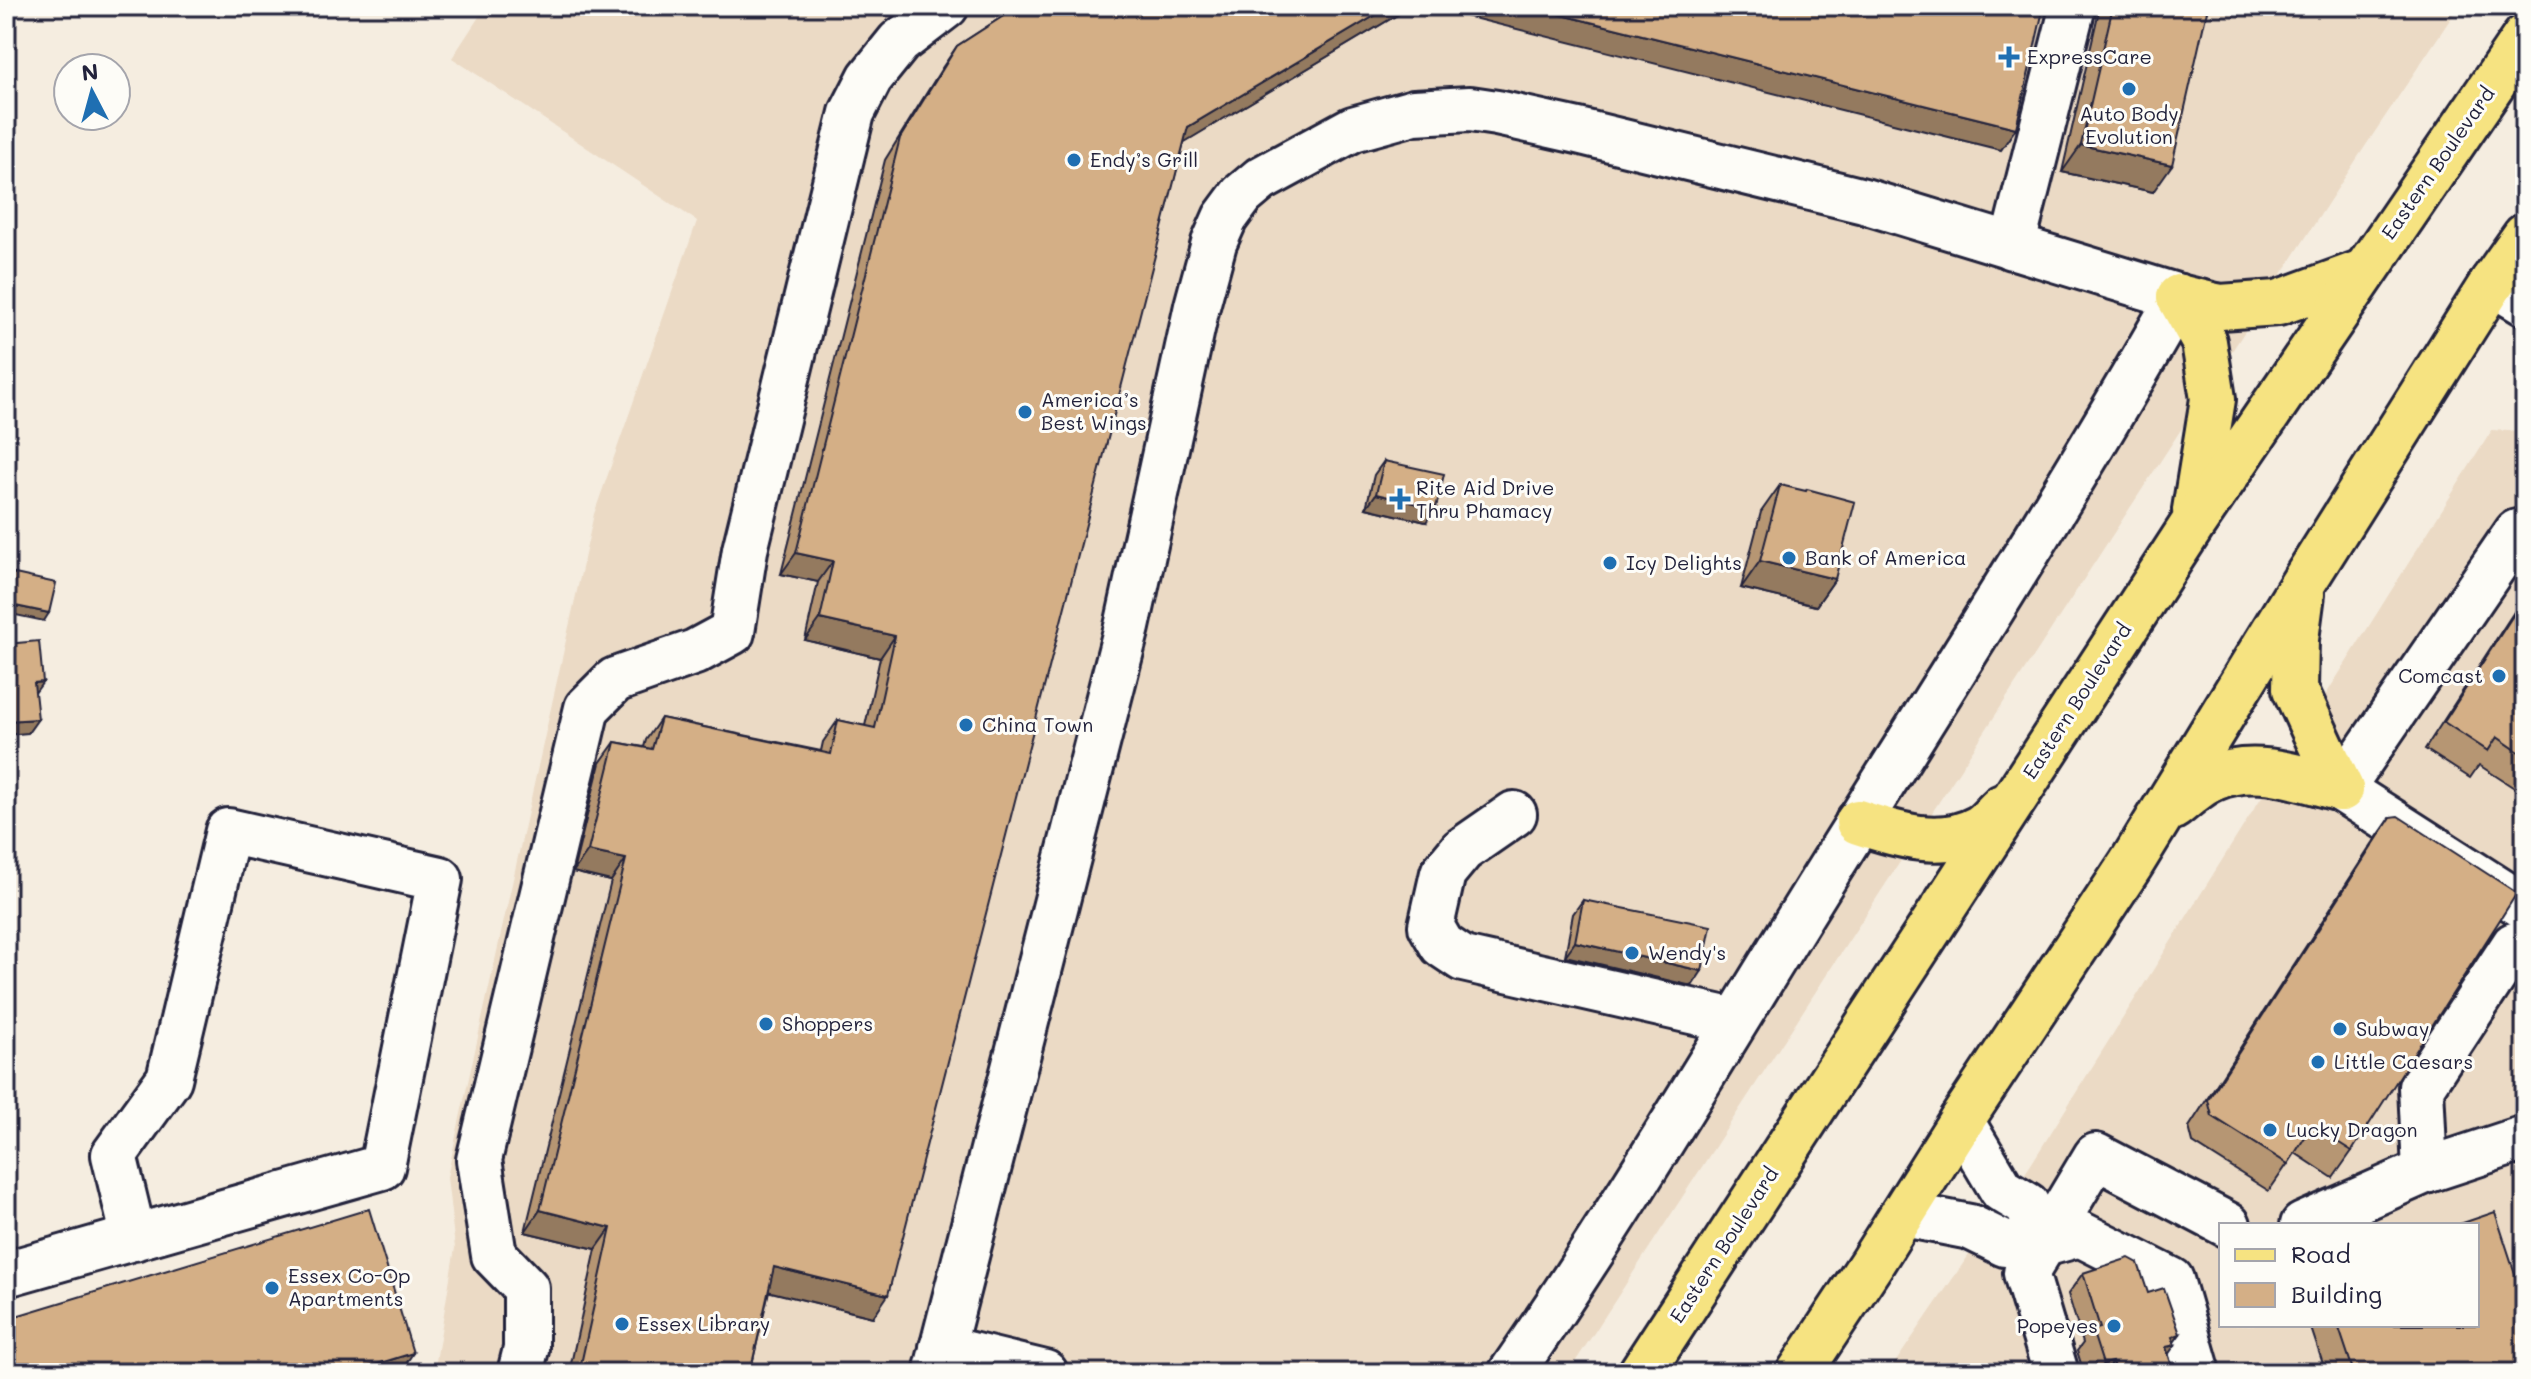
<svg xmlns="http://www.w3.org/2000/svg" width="2531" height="1379" viewBox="0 0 2531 1379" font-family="Mali,sans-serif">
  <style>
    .built { fill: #ebdac5; fill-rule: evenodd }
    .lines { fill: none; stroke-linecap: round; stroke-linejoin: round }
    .minor-casing { stroke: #22223b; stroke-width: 50 }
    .major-casing { stroke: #22223b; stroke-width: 50 }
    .minor { stroke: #fdfcf7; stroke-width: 44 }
    .major { stroke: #f6e381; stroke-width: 44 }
    .wall { fill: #b69673; stroke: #22223b; stroke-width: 2 }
    .shaded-wall { fill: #947a5e; stroke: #22223b; stroke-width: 2 }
    .building { fill: #d4af86; stroke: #22223b; stroke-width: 2 }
    .poi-dot { fill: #1f6fb2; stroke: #fdfcf7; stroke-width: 3 }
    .labels { text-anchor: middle; stroke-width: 6; stroke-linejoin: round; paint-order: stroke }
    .poi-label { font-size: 20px; fill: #22223b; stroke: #fdfcf7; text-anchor: start }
    .street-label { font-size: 20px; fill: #22223b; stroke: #fdfcf7 }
  </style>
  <rect width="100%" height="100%" fill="#f5ede0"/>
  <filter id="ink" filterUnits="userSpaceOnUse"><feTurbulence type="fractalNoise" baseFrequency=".0125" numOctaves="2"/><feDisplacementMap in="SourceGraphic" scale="16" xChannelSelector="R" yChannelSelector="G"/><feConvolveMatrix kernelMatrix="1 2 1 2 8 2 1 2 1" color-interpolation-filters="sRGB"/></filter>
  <g filter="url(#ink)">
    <g class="built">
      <path d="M486 6H2459L2358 157 1568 1373H434L455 1248 447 1177 594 514 697 221 452 58Z"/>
      <path d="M2492 430 2525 432V1373H1888L2030 1166ZM2221 1225H2477V1325H2221Z"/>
    </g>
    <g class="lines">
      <g class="minor-casing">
        <g id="minor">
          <path d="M2012 247 2073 6"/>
          <path d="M2492 283 2525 303"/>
          <path d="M2525 531 2517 532 2341 789 2525 907"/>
          <path d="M1514 814 1462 850 1443 873 1431 926 1442 945 1463 959 1735 1021"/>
          <path d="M2514 945 2421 1087 2425 1171 2525 1138"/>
          <path d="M1903 1214 1970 1227 2005 1244H2044L2027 1205 2002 1190 1961 1121"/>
          <path d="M2303 1225 2425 1171"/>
          <path d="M2044 1244 2080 1234 2171 1280 2198 1373"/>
          <path d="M6 1274 382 1167 440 879 228 831 169 1079 114 1155 134 1238"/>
          <path d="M942 1348 1045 1373"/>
          <path d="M520 1373 526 1349V1288L494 1255 479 1160 587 708 615 680 695 652 732 632 745 550 852 113 870 78 899 42 946 6"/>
          <path d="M936 1373 1127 627 1197 306 1214 243 1225 218 1242 195 1261 179 1353 129 1414 112 1470 109 1497 113 1578 131 1864 201 2179 297C2068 493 1946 682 1827 873 1723 1040 1623 1211 1511 1373"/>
          <path d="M2056 1373 2026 1273 2096 1156 2228 1225"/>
        </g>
      </g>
      <g class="major-casing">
        <g id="major">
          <path d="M2179 297 2204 342 2213 399 2195 510"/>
          <path d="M2179 297 2220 307 2278 303 2363 272"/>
          <path d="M2302 594 2296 639 2295 689 2341 789"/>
          <path d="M2173 807C2185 798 2199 784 2214 778 2255 760 2301 778 2341 789"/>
          <path d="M1858 822C1897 835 1941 849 1979 828 1988 823 1995 813 2002 807"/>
          <path d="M1641 1373 2193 524 2525 37"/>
          <path d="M1799 1373 1871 1264 1961 1121 2131 864 2303 583 2492 283 2525 236"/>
        </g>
      </g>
      <use href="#minor" class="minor"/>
      <use href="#major" class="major"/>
    </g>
    <g class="wall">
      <path d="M1019 6H1412L1184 142 873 1317 769 1291 750 1373H569L596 1249 525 1232 611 881 573 872 600 763 615 742 644 747 646 740 661 718 821 751 823 742 838 720 865 726 880 658 805 640 818 582 781 574 885 160 942 68 957 46Z"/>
      <path d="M2100 6H2208L2153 192 2062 172Z"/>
      <path d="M1384 461 1426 522 1366 508 1374 475Z"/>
      <path d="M1780 485 1835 579 1816 606 1741 588 1761 512Z"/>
      <path d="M2525 595V795L2479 765 2470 778 2425 749Z"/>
      <path d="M2391 817 2352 1151 2333 1178 2295 1153 2269 1191 2193 1143 2189 1127 2372 844Z"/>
      <path d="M1583 900 1692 986 1565 956 1573 914Z"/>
      <path d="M2525 974V1002L2519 983Z"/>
      <path d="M2083 1273 2148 1293 2180 1334 2174 1342 2168 1354 2174 1373H2084L2077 1351 2083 1343 2068 1294Z"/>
      <path d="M2310 1325H2477L2525 1373H2326Z"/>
    </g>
    <g class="shaded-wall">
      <path d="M1391 6H1412L1173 149 1188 127Z"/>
      <path d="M1425 6H1526L2016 128 2001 150Z"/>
      <path d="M2081 145 2172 165 2153 192 2062 172Z"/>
      <path d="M1376 494 1436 508 1426 522 1366 508Z"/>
      <path d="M796 553 833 561 818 582 781 574Z"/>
      <path d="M1760 561 1835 579 1816 606 1741 588Z"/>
      <path d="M6 604 49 613 44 621 6 613Z"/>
      <path d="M820 619 895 636 880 658 805 640Z"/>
      <path d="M43 682 32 697 34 683Z"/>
      <path d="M38 719 28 733 6 735V721Z"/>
      <path d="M588 851 626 859 611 881 573 872Z"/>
      <path d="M1575 942 1702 971 1692 986 1565 956Z"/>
      <path d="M540 1210 611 1228 596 1249 525 1232Z"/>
      <path d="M774 1267 888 1295 873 1317 759 1289Z"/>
      <path d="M2180 1334 2171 1346 2175 1345 2160 1366 2151 1368 2172 1337Z"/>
      <path d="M413 1353 400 1373H348Z"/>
      <path d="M2112 1362 2104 1373H2096L2103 1364Z"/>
    </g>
    <g class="building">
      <path d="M1019 6H1391L1188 127 888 1295 774 1267 750 1373H579L611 1228 540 1210 626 859 588 851 615 742 652 749 661 718 831 754 838 720 875 728 895 636 820 619 833 561 796 553 900 138 957 46Z"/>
      <path d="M1526 6H2044L2016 128Z"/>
      <path d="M2113 6H2208L2172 165 2081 145Z"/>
      <path d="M1384 461 1444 474 1436 508 1376 494Z"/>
      <path d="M1780 485 1806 491 1807 489 1855 502 1835 579 1760 561Z"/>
      <path d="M6 572 56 583 49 613 6 604Z"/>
      <path d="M2525 597V756L2497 737 2488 751 2444 722Z"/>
      <path d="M39 641 43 682 34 683 38 719 6 721V644Z"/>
      <path d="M2398 816 2517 893 2352 1151 2312 1126 2288 1164 2212 1116 2208 1100 2391 817Z"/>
      <path d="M1583 900 1711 926 1702 971 1575 942Z"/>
      <path d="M369 1209 413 1353 348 1373H6V1319Z"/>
      <path d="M2495 1212 2525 1304V1373H2354L2338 1325H2477V1225H2457Z"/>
      <path d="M2129 1258 2138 1263 2148 1293 2164 1288 2180 1334 2172 1337 2175 1345 2166 1347 2174 1373H2116L2112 1362 2103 1364 2092 1330 2100 1328 2083 1273Z"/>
    </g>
  </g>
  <g class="poi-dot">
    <path d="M2005 45h8v8h8v8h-8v8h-8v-8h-8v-8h8z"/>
    <circle cx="2129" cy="89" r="8"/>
    <circle cx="1074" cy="160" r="8"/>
    <circle cx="1025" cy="412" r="8"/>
    <path d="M1396 487h8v8h8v8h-8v8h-8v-8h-8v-8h8z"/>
    <circle cx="1789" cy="558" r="8"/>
    <circle cx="1610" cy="563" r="8"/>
    <circle cx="2499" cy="676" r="8"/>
    <circle cx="966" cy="725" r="8"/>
    <circle cx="1632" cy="953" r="8"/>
    <circle cx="766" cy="1024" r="8"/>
    <circle cx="2340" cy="1029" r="8"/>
    <circle cx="2318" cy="1062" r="8"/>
    <circle cx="2270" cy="1130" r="8"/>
    <circle cx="272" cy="1288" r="8"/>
    <circle cx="622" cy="1324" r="8"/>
    <circle cx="2114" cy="1326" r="8"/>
  </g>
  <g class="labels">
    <g class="poi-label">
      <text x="2027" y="64">ExpressCare</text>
      <text x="2129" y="121" text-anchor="middle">Auto Body<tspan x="2129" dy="23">Evolution</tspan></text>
      <text x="1090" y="167">Endy’s Grill</text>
      <text x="1041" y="407">America’s<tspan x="1041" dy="23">Best Wings</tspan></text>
      <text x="1416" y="495">Rite Aid Drive<tspan x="1416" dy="23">Thru Phamacy</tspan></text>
      <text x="1805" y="565">Bank of America</text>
      <text x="1626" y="570">Icy Delights</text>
      <text x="2483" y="683" text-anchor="end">Comcast</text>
      <text x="982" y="732">China Town</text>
      <text x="1648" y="960">Wendy's</text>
      <text x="782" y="1031">Shoppers</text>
      <text x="2356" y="1036">Subway</text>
      <text x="2334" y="1069">Little Caesars</text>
      <text x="2286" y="1137">Lucky Dragon</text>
      <text x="288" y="1283">Essex Co-Op<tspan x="288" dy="23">Apartments</tspan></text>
      <text x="638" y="1331">Essex Library</text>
      <text x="2098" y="1333" text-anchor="end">Popeyes</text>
    </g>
    <g class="street-label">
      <text transform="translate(2438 163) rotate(-55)" y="7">Eastern Boulevard</text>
      <text transform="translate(2077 701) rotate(-57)" y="7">Eastern Boulevard</text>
      <text transform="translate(1724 1245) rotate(-57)" y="7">Eastern Boulevard</text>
    </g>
  </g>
  <rect width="2531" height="1379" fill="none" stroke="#fdfcf7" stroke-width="32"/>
  <rect x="16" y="16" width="2499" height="1347" fill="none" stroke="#22223b" stroke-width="3" filter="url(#ink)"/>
  <rect x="2219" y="1223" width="260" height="104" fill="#fdfcf7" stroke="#a5a5ac" stroke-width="2"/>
  <rect x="2235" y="1249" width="40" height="12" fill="#f6e381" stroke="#a5a5ac" stroke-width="2"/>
  <text x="2291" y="1263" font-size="24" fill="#22223b">Road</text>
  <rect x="2235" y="1283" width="40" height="24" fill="#d4af86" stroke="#a5a5ac" stroke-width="2"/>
  <text x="2291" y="1303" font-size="24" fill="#22223b">Building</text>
  <g transform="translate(92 92) rotate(354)"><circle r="38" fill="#fdfcf7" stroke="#a5a5ac" stroke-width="2"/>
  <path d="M0-6L14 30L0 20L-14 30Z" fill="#1f6fb2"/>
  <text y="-12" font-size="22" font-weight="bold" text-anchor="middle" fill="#22223b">N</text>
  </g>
</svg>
